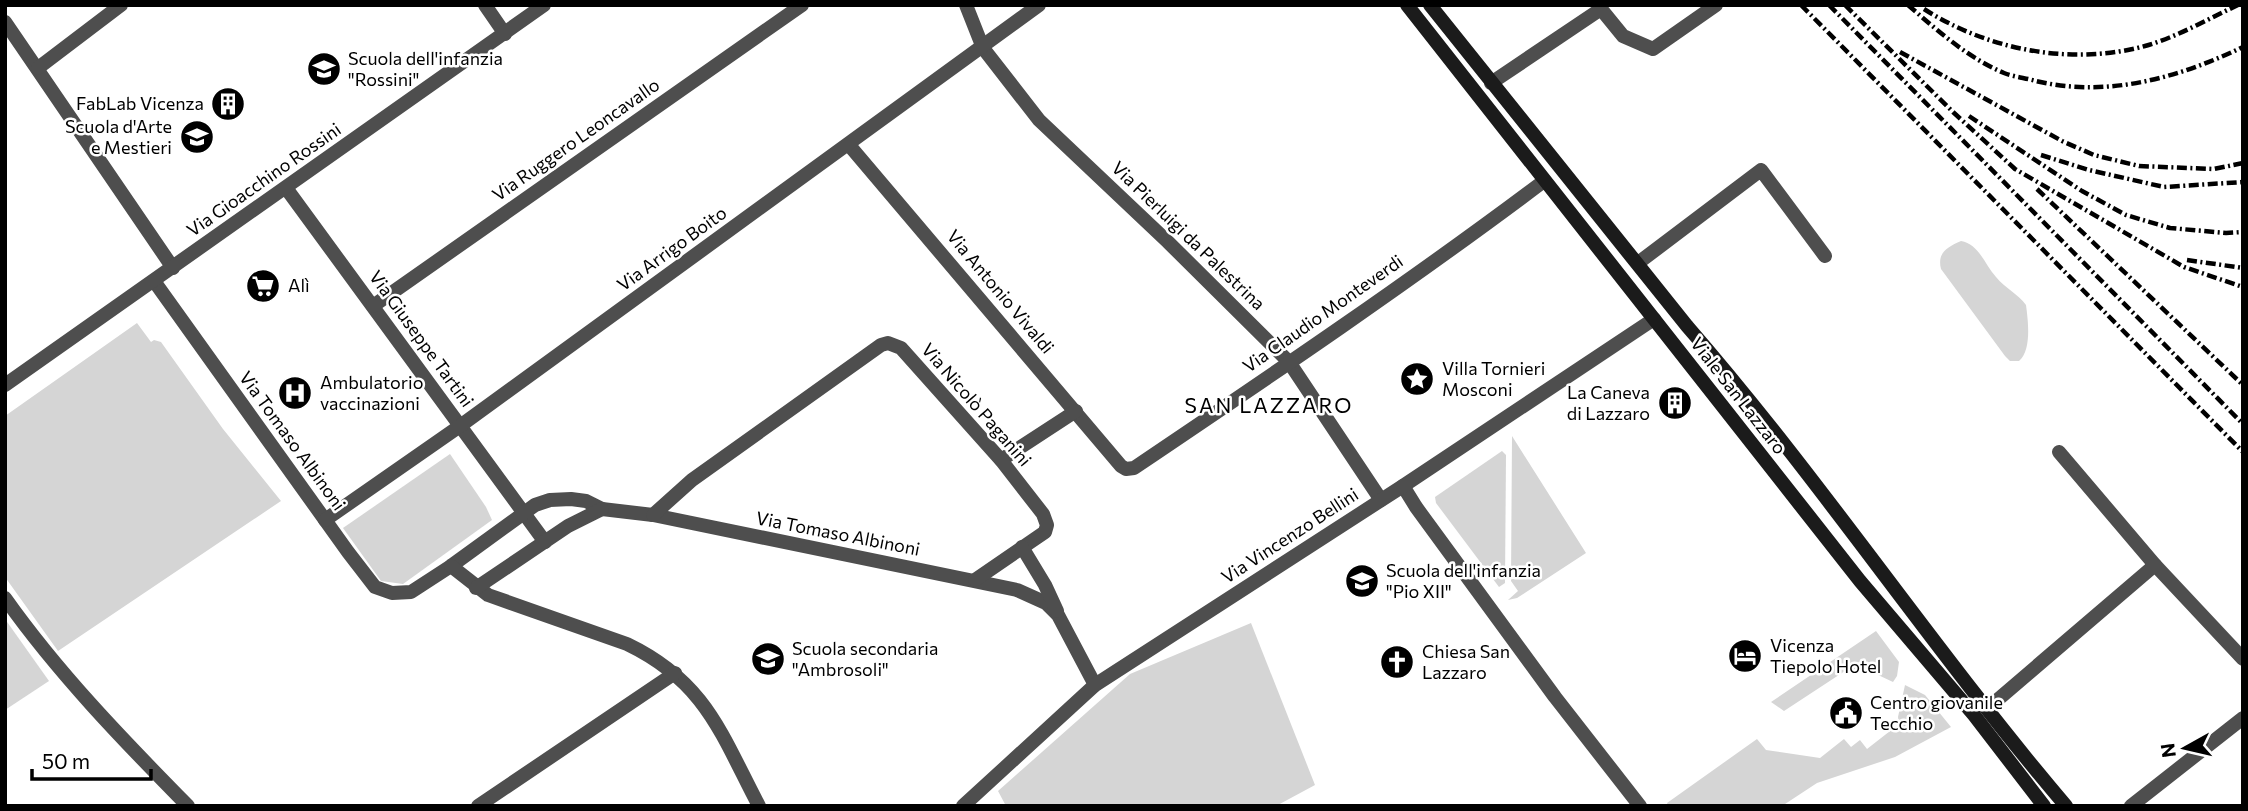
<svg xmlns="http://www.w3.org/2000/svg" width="2248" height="811" viewBox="0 0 2248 811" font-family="Commissioner,sans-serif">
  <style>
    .green { fill: #d5d5d5 }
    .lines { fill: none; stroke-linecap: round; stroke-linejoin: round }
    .minor { stroke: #4e4e4e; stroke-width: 14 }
    .secondary { stroke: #1b1b1b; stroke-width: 14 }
    .rail { stroke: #000; stroke-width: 4.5; stroke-dasharray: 10 3.5 2 3.5; stroke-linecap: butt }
    .labels { text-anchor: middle; stroke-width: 5; stroke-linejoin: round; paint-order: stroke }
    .poi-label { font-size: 18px; fill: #000; stroke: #fff; text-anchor: start }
    .street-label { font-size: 18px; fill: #000; stroke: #fff }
    .quarter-label { font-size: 21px; letter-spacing: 2px; fill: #000; stroke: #fff }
  </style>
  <rect width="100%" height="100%" fill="#fff"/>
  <g class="green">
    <path d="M1961 241C1979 244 1985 265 1996 277 2005 288 2018 294 2026 305 2028 320 2032 350 2019 361H2010L2005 356 1941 269C1937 253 1947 247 1961 241Z"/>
    <path d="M137 323 151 342 154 340 161 342 223 429 281 501 58 651 5 577V416Z"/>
    <path d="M1512 436 1586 553 1517 598 1508 600 1518 591 1511 581Z"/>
    <path d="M1502 451 1506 455 1505 583 1499 587 1436 503 1435 497Z"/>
    <path d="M450 454 486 507 492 520 403 584 381 581 343 528Z"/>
    <path d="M5 619 49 681 5 710Z"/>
    <path d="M1251 623 1315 785 1276 806H1006L998 791 1130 674Z"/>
    <path d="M1876 631 1899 662 1897 676 1893 682 1876 674 1848 669 1784 711 1771 702Z"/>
    <path d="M1905 685 1925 695 1951 727 1895 757 1817 783 1782 806H1668L1667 803 1757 739 1766 750 1820 758 1844 739 1851 747 1860 740 1867 749 1899 724 1898 717Z"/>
  </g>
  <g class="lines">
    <g class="minor">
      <path d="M485 5 505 34"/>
      <path d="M966 5 983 48 1039 120 1168 242 1289 362 1381 500"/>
      <path d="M5 22 173 268"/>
      <path d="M38 68 121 5"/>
      <path d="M1491 83 1601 9 1623 36 1653 49 1716 5"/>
      <path d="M849 145 1121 466 1126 469 1134 468C1272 375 1411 281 1544 181"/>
      <path d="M286 188 545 542"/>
      <path d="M1638 263 1761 170 1825 256"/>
      <path d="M154 281 348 552 375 587 392 593 411 592 451 566 535 505 550 500 571 499 586 501 602 509 653 515 1017 590 1046 603 1058 615 1095 685"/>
      <path d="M373 306 802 5"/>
      <path d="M5 385 544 5"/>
      <path d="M1001 460 1076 411"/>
      <path d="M1403 486 1416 507 1555 697 1640 806"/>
      <path d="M653 515 692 480 881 345 888 343 901 348 1001 460 1043 514 1047 525 1045 532 975 580"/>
      <path d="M325 520 460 426 1039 5"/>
      <path d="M1022 547 1045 585 1057 611"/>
      <path d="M2155 565 2243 659"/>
      <path d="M451 566 488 595 627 644C706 682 721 734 759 806"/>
      <path d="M476 588 568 526 602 509"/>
      <path d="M5 598C58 673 124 741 188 806"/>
      <path d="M1988 708 2155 565 2059 452"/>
      <path d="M478 806 675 673"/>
      <path d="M963 806 1095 685 1403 486 1654 319"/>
      <path d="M2131 806 2243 718"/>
    </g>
    <g class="secondary">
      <path d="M1407 5 1860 581 1974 715 2044 806"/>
      <path d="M1430 5 1687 326C1821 480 1934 651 2066 806"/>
    </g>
    <g class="rail">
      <path d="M1801 5 2243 452"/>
      <path d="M1829 5 2243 424"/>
      <path d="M1845 5 1953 112 2015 169 2184 267 2243 287"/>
      <path d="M1908 5C1938 31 1968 58 2004 73 2014 77 2026 78 2036 81 2107 98 2178 78 2243 47"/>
      <path d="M1924 9C1988 50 2071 66 2145 46 2177 37 2208 19 2238 5"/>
      <path d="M1900 52 2062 141 2094 155 2139 166 2214 169 2243 163"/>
      <path d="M1969 116 2082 191 2126 215 2170 228 2226 233 2243 232"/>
      <path d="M2041 155 2089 170 2164 187 2243 182"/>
      <path d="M2037 189 2243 385"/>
      <path d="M2187 260 2243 268"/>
    </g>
  </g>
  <defs>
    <g id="school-disc" transform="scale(1.75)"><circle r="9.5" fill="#000" stroke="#fff"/><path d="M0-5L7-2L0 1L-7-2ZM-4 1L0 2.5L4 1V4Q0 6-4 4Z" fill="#fff"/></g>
    <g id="building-disc" transform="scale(1.75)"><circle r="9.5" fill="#000" stroke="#fff"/><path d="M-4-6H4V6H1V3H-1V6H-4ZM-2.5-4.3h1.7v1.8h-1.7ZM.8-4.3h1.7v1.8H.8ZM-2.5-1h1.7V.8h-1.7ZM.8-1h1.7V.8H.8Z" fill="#fff"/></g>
    <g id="supermarket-disc" transform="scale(1.75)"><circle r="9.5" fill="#000" stroke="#fff"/><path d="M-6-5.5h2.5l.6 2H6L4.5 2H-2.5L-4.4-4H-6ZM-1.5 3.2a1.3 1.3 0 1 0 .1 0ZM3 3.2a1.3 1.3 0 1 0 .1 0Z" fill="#fff"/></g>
    <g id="sight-disc" transform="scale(1.75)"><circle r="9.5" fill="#000" stroke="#fff"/><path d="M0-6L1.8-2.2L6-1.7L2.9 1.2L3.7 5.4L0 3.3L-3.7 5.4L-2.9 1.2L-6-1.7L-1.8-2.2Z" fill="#fff"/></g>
    <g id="hospital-disc" transform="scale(1.75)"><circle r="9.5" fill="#000" stroke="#fff"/><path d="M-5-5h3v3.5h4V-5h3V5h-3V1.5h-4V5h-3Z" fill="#fff"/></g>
    <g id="hotel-disc" transform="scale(1.75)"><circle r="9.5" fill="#000" stroke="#fff"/><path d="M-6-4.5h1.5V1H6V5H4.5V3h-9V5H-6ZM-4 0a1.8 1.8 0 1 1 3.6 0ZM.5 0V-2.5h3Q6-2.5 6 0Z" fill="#fff"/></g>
    <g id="church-disc" transform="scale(1.75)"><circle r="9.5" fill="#000" stroke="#fff"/><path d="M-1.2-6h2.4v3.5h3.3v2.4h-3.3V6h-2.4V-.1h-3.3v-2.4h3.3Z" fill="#fff"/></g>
    <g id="civic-disc" transform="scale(1.75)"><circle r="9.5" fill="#000" stroke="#fff"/><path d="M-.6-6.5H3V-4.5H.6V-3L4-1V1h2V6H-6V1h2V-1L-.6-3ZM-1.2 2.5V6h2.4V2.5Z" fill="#fff"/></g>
  </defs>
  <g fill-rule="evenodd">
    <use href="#school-disc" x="324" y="69"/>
    <use href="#building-disc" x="228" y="104"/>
    <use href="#school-disc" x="197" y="137"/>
    <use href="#supermarket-disc" x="263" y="286"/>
    <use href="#sight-disc" x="1417" y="379"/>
    <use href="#hospital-disc" x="295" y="393"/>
    <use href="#building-disc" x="1675" y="403"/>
    <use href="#school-disc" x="1362" y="581"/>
    <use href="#hotel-disc" x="1745" y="656"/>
    <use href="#school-disc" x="768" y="659"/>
    <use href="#church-disc" x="1397" y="662"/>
    <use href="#civic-disc" x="1846" y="713"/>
  </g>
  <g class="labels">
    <g class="poi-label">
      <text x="348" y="65">Scuola dell'infanzia<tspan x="348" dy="21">"Rossini"</tspan></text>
      <text x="204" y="110" text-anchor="end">FabLab Vicenza</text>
      <text x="172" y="133" text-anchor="end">Scuola d'Arte<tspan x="172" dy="21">e Mestieri</tspan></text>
      <text x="288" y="292">Alì</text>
      <text x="1442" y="375">Villa Tornieri<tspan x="1442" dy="21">Mosconi</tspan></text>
      <text x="320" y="389">Ambulatorio<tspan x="320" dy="21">vaccinazioni</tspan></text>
      <text x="1650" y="399" text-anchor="end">La Caneva<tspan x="1650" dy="21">di Lazzaro</tspan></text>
      <text x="1386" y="577">Scuola dell'infanzia<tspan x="1386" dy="21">"Pio XII"</tspan></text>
      <text x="1770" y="652">Vicenza<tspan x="1770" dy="21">Tiepolo Hotel</tspan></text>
      <text x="792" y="655">Scuola secondaria<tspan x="792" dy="21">"Ambrosoli"</tspan></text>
      <text x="1422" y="658">Chiesa San<tspan x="1422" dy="21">Lazzaro</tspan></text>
      <text x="1870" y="709">Centro giovanile<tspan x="1870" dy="21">Tecchio</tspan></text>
    </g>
    <g class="street-label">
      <text transform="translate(576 140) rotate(-35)" y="6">Via Ruggero Leoncavallo</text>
      <text transform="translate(264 180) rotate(-35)" y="6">Via Gioacchino Rossini</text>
      <text transform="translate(1188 236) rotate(44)" y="6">Via Pierluigi da Palestrina</text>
      <text transform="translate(672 249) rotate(-36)" y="6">Via Arrigo Boito</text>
      <text transform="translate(1000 292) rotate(50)" y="6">Via Antonio Vivaldi</text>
      <text transform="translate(1323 314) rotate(-35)" y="6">Via Claudio Monteverdi</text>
      <text transform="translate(421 339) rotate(54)" y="6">Via Giuseppe Tartini</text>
      <text transform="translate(1738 396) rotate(52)" y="6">Viale San Lazzaro</text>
      <text transform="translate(976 405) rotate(49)" y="6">Via Nicolò Paganini</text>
      <text transform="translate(292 441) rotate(54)" y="6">Via Tomaso Albinoni</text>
      <text transform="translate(838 534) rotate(11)" y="6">Via Tomaso Albinoni</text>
      <text transform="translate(1290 536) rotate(-33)" y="6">Via Vincenzo Bellini</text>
    </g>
    <g class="quarter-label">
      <text x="1269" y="413">SAN LAZZARO</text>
    </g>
  </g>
  <rect width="2248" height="811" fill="none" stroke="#000000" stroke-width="14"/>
  <g transform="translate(2185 748) rotate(262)" stroke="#ffffff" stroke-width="5" paint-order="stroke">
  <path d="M0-5L12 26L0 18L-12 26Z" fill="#000000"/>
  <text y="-10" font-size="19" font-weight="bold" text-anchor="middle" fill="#000000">N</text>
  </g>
  <path d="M32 769v10h119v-10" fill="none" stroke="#000000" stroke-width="3.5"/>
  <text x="42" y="769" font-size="21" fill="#000000" stroke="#ffffff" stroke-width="5" paint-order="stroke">50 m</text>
</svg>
